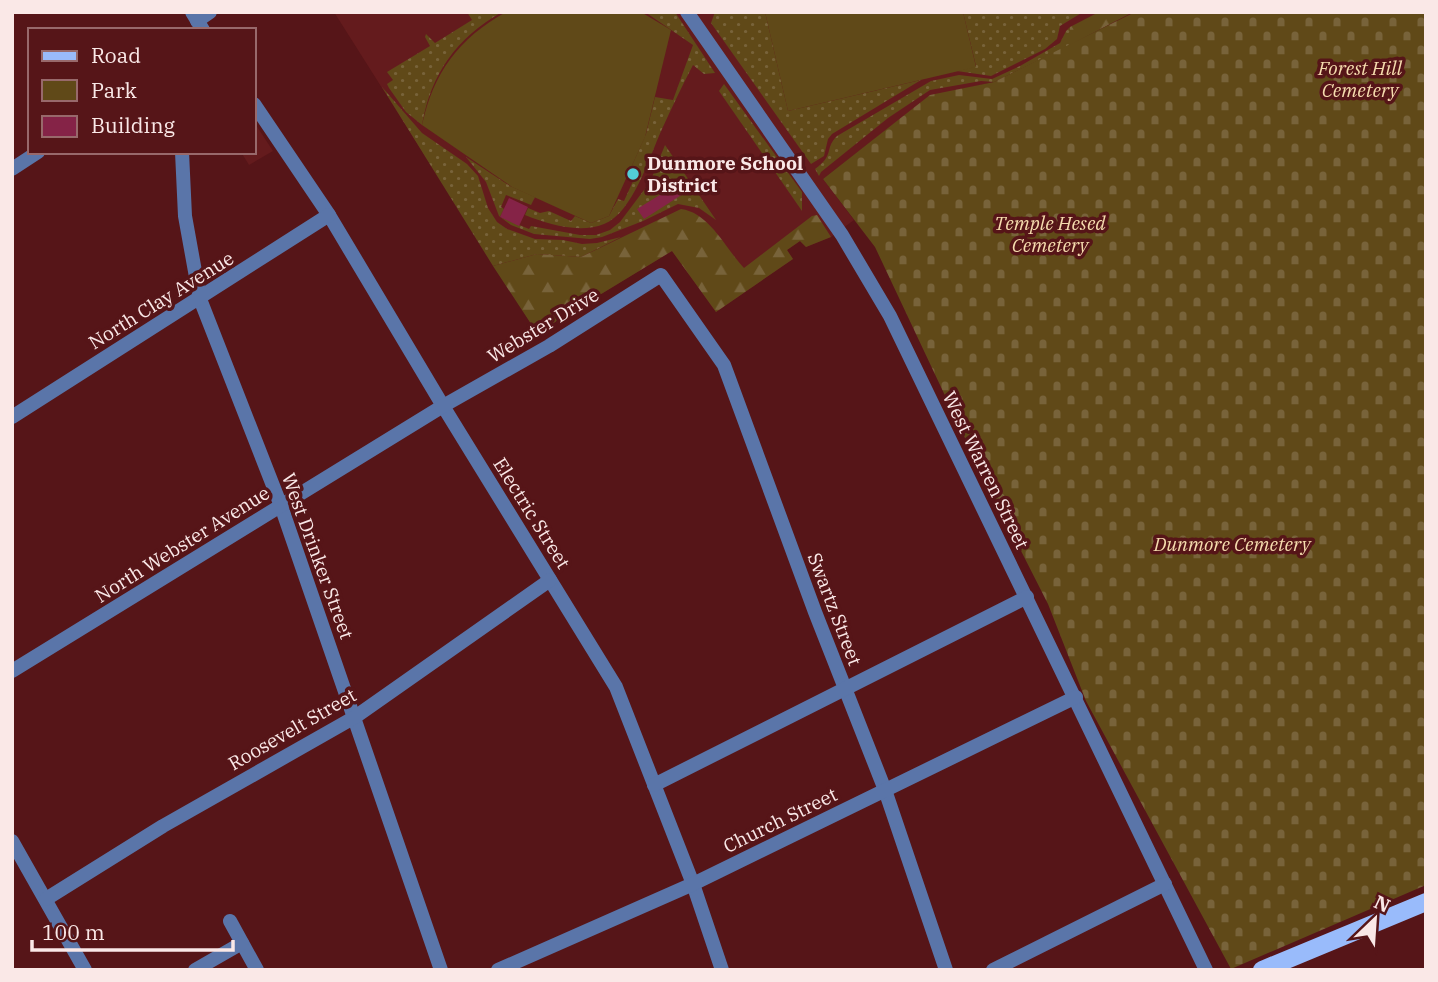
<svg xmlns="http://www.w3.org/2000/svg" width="1438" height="982" viewBox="0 0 1438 982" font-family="'IBM Plex Serif',serif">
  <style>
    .built { fill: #641b1d }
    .green { fill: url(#green-dots) }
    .forest { fill: url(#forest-firs) }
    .cemetery { fill: url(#cemetery-stones) }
    .pitch { fill: #604918 }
    .building { fill: #852347 }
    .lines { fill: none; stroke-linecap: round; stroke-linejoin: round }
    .street { stroke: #5a75a9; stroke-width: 14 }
    .primary { stroke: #99bbfb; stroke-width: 18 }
    .poi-dot { fill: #52ccd6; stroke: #561518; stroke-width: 2.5 }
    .labels { text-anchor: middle; stroke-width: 7; stroke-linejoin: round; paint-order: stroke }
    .park-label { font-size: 19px; font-style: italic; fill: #f5dcae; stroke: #561518 }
    .poi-label { font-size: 19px; font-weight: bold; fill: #fae8e7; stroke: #561518; text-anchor: start }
    .street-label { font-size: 19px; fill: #fae8e7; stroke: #561518 }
  </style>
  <defs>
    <pattern id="green-dots" width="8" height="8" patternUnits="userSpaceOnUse" patternTransform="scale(1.75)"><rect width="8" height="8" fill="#604918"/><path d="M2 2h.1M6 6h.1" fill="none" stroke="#78633a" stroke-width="1.8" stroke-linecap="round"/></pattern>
    <pattern id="forest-firs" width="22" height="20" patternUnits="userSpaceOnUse" patternTransform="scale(1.75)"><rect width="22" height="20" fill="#604918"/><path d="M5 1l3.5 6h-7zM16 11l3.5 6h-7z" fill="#78633a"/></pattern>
    <pattern id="cemetery-stones" width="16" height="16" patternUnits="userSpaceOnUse" patternTransform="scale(1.75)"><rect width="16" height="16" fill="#604918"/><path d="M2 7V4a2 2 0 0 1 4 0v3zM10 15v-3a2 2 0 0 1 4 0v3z" fill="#78633a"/></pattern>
  </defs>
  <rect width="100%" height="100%" fill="#561518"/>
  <g class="built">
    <path d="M334 12H1135L994 82 930 96 823 179 854 220 831 237 806 247 800 241 787 250 793 259 716 312 672 251 537 333Z"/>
    <path d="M254 122 273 151 249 165 241 152H254Z"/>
  </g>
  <g class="green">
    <path d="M467 12H502C456 38 431 74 422 125L406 112 389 88 387 84 393 80 387 72 430 46 425 37 426 34 435 43 472 20Z"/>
    <path d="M645 12H675L715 73 704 74 693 65C682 86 672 107 662 129 650 155 633 213 604 224 579 234 548 224 525 215L528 208 540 213 549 211 571 221 575 216 591 223 609 216 618 199 624 201 634 179 630 177 633 172 630 170 646 134 655 97 673 100 693 45Z"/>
    <path d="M715 12H765L788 111 921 80 832 134 828 139 824 156 811 164 711 23Z"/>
    <path d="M963 12H1083L1060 26 1057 39 1045 49 991 76 957 71 976 66Z"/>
    <path d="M1070 27V45L994 82 981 81 930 90 888 118 821 172 819 176 815 169C835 155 824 149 837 136L931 81 959 75 992 79 1020 66 1060 43 1066 31Z"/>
    <path d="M724 84 802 192V211L719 91Z"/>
    <path d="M382 87 422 133 467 164 478 176 488 208 497 222 507 229 535 239 563 240 582 244 597 243 621 237 581 257 537 254 493 266Z"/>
    <path d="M665 145 716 220 699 208 678 204 643 221 602 237 590 239 534 234 511 225 499 216 486 182 466 157 510 186 535 197 531 205 506 195 501 207 504 209 500 217 529 229 531 226 580 235H596L610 230 620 222 650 182Z"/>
  </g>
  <g class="forest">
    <path d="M1099 12H1133L1070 45V27Z"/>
    <path d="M681 209C710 213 725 248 744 268L812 216 817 215 831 237 806 247 800 241 787 250 793 259 716 312 672 251 537 333 493 266 537 254 581 257Z"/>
  </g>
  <path class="cemetery" d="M1135 12H1426V885L1231 969 1086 701 1048 604 981 472 875 247 823 179 930 95 994 82Z"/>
  <g class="pitch">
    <path d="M506 12H641L671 30 645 137 609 216 591 223 512 187 422 125C433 73 459 38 506 12Z"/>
    <path d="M765 12H963L976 67 788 111Z"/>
  </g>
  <g class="building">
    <path d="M676 185 683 194 644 219 637 209Z"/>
    <path d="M509 198 528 207 519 226 500 217Z"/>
  </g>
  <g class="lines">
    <g class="street">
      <path d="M192 12 203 30"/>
      <path d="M687 12 842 235 890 316 1206 970"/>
      <path d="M197 21 210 12"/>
      <path d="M254 104 329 215 443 406 616 687 693 884 722 970"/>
      <path d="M182 152 185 216 200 299 281 506 441 970"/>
      <path d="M12 169 38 152"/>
      <path d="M12 417 329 215"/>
      <path d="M12 671 443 406 549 346 661 275 724 365 815 612 885 790 946 970"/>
      <path d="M654 785 1027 597"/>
      <path d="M12 841 85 970"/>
      <path d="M46 899 163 826 355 717 550 580"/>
      <path d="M230 921 257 970"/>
      <path d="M195 970 242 943"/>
      <path d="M498 970 693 884 1076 697"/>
      <path d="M993 970 1165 884"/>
    </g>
    <path class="primary" d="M1262 970 1426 902"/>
  </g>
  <circle class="poi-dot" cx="633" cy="174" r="7"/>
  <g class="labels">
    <g class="park-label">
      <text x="1360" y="75">Forest Hill<tspan x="1360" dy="22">Cemetery</tspan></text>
      <text x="1050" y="230">Temple Hesed<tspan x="1050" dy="22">Cemetery</tspan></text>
      <text x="1232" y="551">Dunmore Cemetery</text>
    </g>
    <g class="poi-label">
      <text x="647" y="170">Dunmore School<tspan x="647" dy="22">District</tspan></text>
    </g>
    <g class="street-label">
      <text transform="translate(161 300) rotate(-32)" y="7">North Clay Avenue</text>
      <text transform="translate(543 325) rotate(-31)" y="7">Webster Drive</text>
      <text transform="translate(986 470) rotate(64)" y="7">West Warren Street</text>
      <text transform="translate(532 513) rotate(58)" y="7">Electric Street</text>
      <text transform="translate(182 544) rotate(-32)" y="7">North Webster Avenue</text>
      <text transform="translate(318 556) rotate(70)" y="7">West Drinker Street</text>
      <text transform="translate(835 609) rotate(69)" y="7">Swartz Street</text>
      <text transform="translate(292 729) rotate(-30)" y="7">Roosevelt Street</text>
      <text transform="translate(780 820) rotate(-26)" y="7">Church Street</text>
    </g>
  </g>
  <rect width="1438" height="982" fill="none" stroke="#fae8e7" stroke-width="28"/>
  <rect x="28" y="28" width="228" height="126" fill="#561518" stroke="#98696b" stroke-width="2"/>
  <rect x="42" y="51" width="35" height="10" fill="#99bbfb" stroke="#98696b" stroke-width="2"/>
  <text x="91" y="63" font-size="21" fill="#fae8e7">Road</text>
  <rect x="42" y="80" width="35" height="21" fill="#604918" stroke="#98696b" stroke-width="2"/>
  <text x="91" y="98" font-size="21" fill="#fae8e7">Park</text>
  <rect x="42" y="116" width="35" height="21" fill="#852347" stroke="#98696b" stroke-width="2"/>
  <text x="91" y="133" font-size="21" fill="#fae8e7">Building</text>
  <g transform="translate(1375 919) rotate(25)" stroke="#561518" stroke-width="5" paint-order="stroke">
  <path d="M0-5L12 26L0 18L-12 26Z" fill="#fae8e7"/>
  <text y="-10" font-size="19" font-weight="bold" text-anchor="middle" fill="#fae8e7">N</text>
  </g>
  <path d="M32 940v10h201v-10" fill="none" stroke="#fae8e7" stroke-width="3.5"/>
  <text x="42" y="940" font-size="21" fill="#fae8e7" stroke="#561518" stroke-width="5" paint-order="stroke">100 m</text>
</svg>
